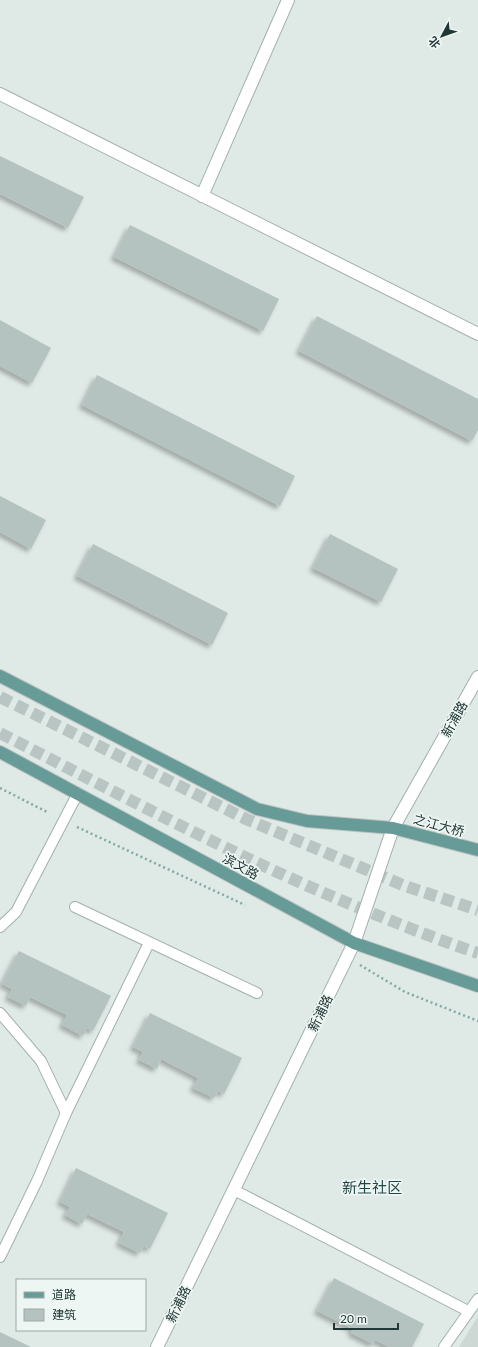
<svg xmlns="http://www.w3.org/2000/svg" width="478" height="1347" viewBox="0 0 478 1347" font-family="Lato,'Noto Sans SC',sans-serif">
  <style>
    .built { fill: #cdd8d5 }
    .building { fill: #b4c3bf; filter: url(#shadow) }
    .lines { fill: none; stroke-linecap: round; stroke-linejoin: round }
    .trunk-tunnel { stroke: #b9c5c3; stroke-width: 12; stroke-dasharray: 12 6; stroke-linecap: butt }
    .service-casing { stroke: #a2b0ad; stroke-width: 12 }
    .minor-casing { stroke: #a2b0ad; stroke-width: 14 }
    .tertiary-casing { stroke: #a2b0ad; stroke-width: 14 }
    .primary-casing { stroke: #bcc3c2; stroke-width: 14 }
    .path { stroke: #81aaa5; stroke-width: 2.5; stroke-dasharray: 2 3; stroke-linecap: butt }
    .service { stroke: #fff; stroke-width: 10 }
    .minor { stroke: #fff; stroke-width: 12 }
    .tertiary { stroke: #fff; stroke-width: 12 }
    .primary { stroke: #669b97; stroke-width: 12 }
    .labels { text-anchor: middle; stroke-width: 3.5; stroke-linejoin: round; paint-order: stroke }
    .street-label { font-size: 13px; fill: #213735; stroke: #eef6f3 }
    .quarter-label { font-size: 15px; fill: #1f4745; stroke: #eef6f3 }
  </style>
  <defs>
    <filter id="shadow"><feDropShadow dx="-3.5" dy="3.5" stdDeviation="2" flood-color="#0004"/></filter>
  </defs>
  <rect width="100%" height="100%" fill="#dfe9e6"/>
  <path class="built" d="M478 1316V1347H459Z"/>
  <g class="building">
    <path d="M0 156 84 197 68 228 0 194Z"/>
    <path d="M130 225 279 299 263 331 114 257Z"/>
    <path d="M317 316 478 399V430L472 441 299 351Z"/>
    <path d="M0 320 51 348 32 383 0 366Z"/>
    <path d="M97 375 295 476 280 506 82 405Z"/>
    <path d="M0 496 46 520 31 549 0 532Z"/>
    <path d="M330 534 398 569 381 602 313 568Z"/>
    <path d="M93 544 228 613 212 645 77 576Z"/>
    <path d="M19 951 111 996 93 1031 87 1028 83 1036 62 1025 67 1015 30 997 26 1006 8 997 12 989 2 984Z"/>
    <path d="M150 1013 242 1058 224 1094 218 1091 214 1098 193 1088 198 1078 161 1059 157 1069 139 1060 143 1052 133 1047Z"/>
    <path d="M76 1168 168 1213 150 1249 143 1246 140 1253 119 1243 124 1232 87 1214 82 1224 65 1215 70 1207 60 1202Z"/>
    <path d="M334 1278 424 1324 412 1347H389L375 1340 373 1344 351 1333 353 1329 317 1311Z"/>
    <path d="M0 1332 31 1347H0Z"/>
  </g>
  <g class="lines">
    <g class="trunk-tunnel">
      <path d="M0 697 246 819 405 886 478 910"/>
      <path d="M0 733C121 795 241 860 367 911 404 926 441 941 478 953"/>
    </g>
    <g class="service-casing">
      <g id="service">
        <path d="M75 907 257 993"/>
        <path d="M0 927 16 912 78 793"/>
        <path d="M0 1013 41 1061 66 1113"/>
        <path d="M234 1190 468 1311"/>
        <path d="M0 1257 37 1181 66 1113 149 943"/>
        <path d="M444 1347 478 1299"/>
      </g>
    </g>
    <g class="minor-casing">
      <g id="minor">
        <path d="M0 94 478 334"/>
        <path d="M202 196 288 0"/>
      </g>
    </g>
    <g class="tertiary-casing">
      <path id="tertiary" d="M157 1347 354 943 393 828 478 677"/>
    </g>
    <g class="primary-casing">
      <g id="primary">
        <path d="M0 676 257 809 307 821 393 828 478 850"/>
        <path d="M0 752 354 943 478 986"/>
      </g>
    </g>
    <g class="path">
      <path d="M0 788 49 813"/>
      <path d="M77 827 245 905"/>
      <path d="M360 965 405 992 478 1021"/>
    </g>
    <use href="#service" class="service"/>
    <use href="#minor" class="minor"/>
    <use href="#tertiary" class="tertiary"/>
    <use href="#primary" class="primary"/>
  </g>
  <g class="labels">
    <g class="street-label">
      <text transform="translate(454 719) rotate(-61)" y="5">新浦路</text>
      <text transform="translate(439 825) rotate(15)" y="5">之江大桥</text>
      <text transform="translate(241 866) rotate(29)" y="5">滨文路</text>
      <text transform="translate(320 1013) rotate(-64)" y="5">新浦路</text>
      <text transform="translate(178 1304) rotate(-64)" y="5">新浦路</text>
    </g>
    <g class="quarter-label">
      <text x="372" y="1193">新生社区</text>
    </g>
  </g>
  <rect x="16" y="1279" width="130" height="52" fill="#eef6f3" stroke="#9caaa7"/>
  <rect x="24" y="1292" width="20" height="6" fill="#669b97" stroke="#9caaa7"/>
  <text x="52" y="1299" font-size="12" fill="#213735">道路</text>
  <rect x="24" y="1309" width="20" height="12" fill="#b4c3bf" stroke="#9caaa7"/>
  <text x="52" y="1319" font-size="12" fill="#213735">建筑</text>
  <g transform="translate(442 36) rotate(229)" stroke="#eef6f3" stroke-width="3" paint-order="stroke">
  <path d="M0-3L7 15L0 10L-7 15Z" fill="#213735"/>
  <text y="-6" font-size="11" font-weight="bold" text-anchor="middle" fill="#213735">北</text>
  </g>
  <path d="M334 1323v6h64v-6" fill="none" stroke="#213735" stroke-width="2"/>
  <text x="340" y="1323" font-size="12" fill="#213735" stroke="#eef6f3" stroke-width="3" paint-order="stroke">20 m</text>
</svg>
